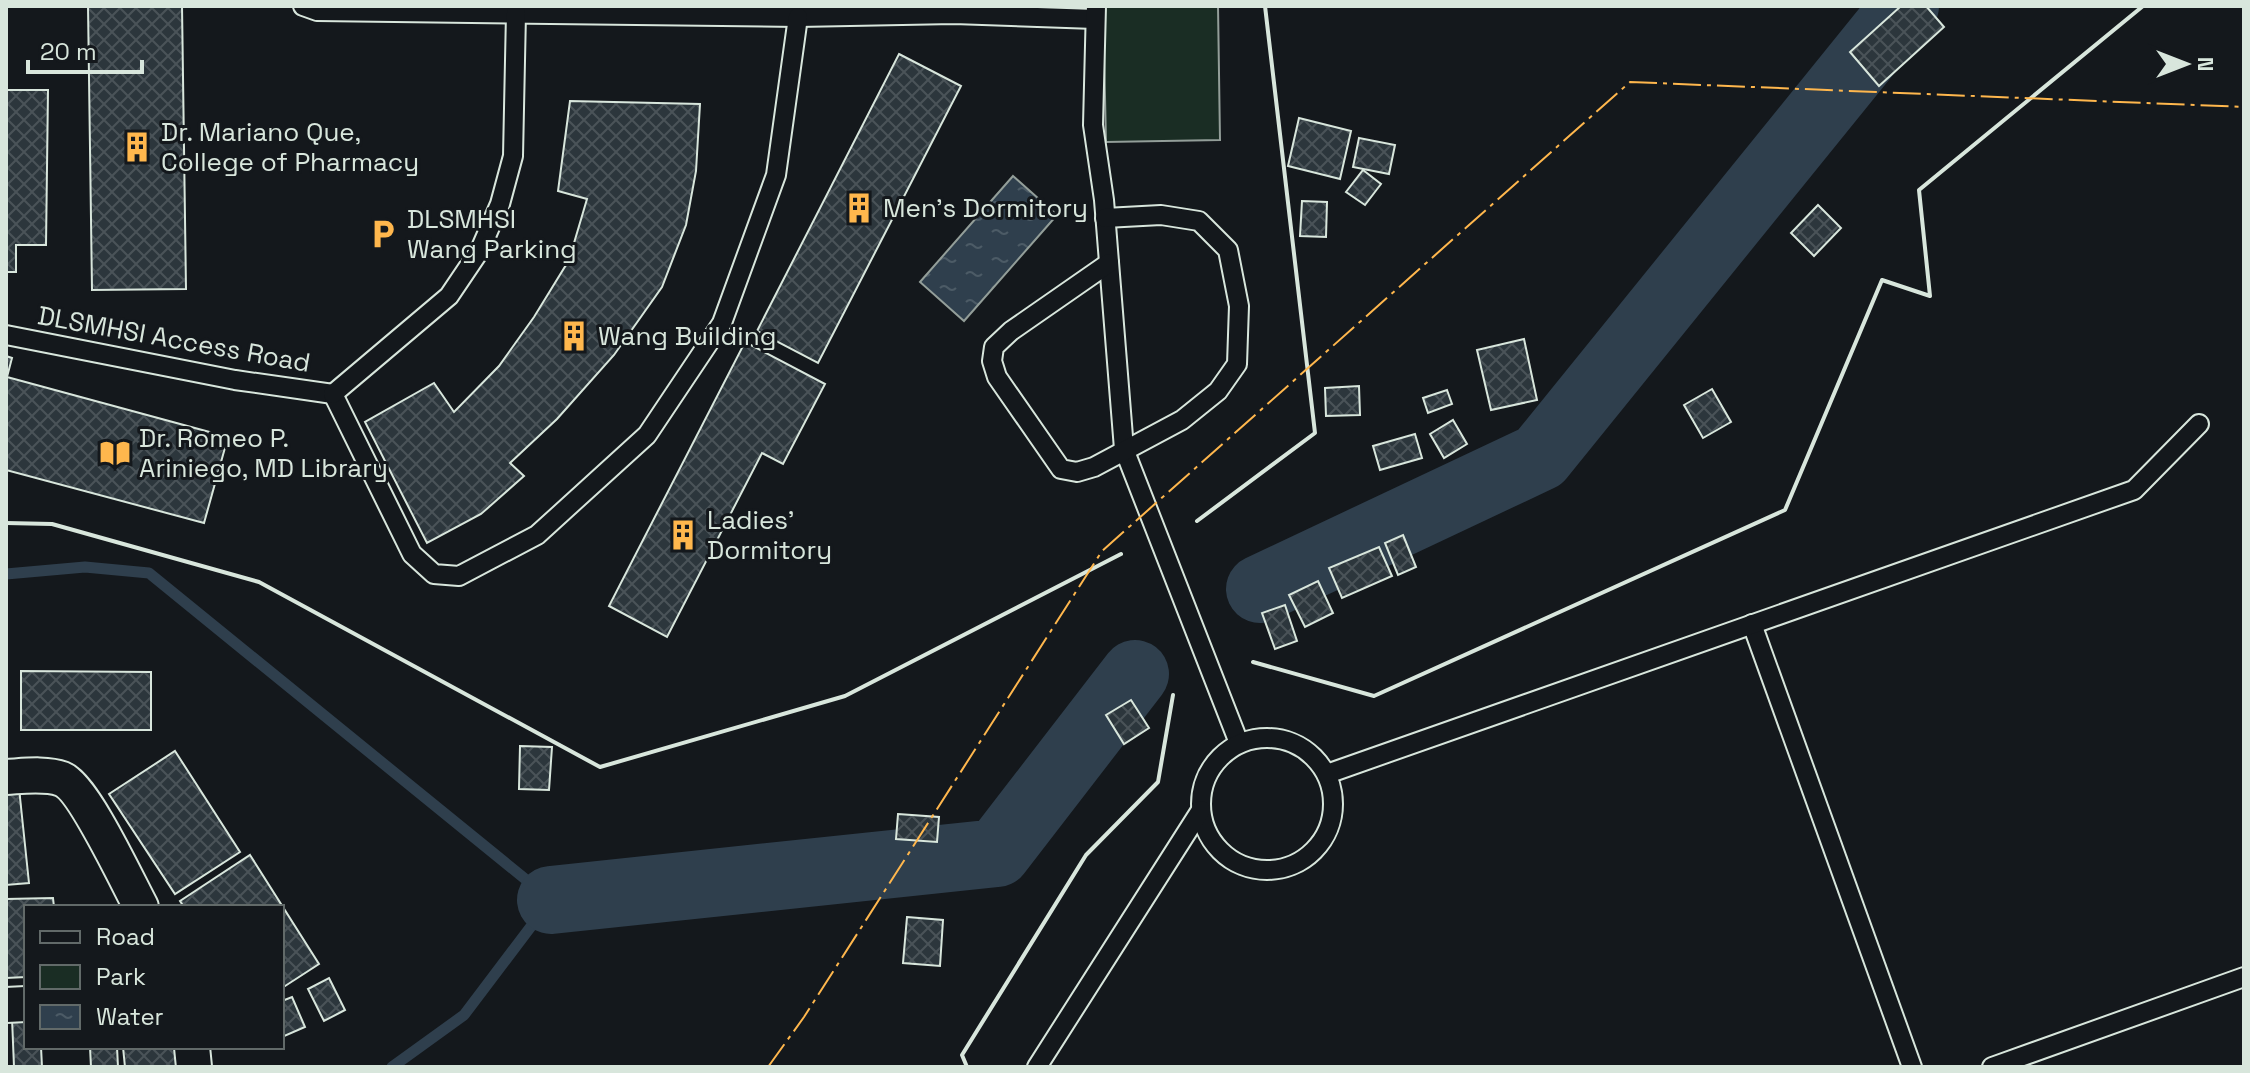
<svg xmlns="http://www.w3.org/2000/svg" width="2250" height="1073" viewBox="0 0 2250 1073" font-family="'Space Grotesk',sans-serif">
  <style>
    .park { fill: #1a2d24; stroke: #939e99; stroke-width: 2 }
    .water { fill: url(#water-ripples); stroke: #939e99; stroke-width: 2 }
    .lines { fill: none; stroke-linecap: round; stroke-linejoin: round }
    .stream { stroke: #2f3f4d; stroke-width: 11 }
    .river { stroke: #2f3f4d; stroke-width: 68 }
    .building { fill: url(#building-cross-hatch); stroke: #d8e6dc; stroke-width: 2 }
    .lane-casing { stroke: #d8e6dc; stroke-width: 22 }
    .street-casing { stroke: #d8e6dc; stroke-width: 38 }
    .lane { stroke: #14181c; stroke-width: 18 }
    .street { stroke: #14181c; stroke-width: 34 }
    .wall { stroke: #d8e6dc; stroke-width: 4 }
    .power { stroke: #ffb74d; stroke-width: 2; stroke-dasharray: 28 6 4 6; stroke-linecap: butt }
    .labels { text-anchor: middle; stroke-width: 6; stroke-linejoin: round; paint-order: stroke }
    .poi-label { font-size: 26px; fill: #d8e6dc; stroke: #14181c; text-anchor: start }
    .street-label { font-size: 26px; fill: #d8e6dc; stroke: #14181c }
  </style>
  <defs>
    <pattern id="water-ripples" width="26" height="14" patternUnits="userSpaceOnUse" patternTransform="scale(2)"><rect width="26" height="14" fill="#2f3f4d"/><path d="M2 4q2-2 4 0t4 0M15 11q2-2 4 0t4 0" fill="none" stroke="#4c5b66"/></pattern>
    <pattern id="building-cross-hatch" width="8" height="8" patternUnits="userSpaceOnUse" patternTransform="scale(2)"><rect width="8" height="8" fill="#2c363c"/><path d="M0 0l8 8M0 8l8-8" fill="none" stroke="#4a5358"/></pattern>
  </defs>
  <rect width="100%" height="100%" fill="#14181c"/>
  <path class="park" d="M1103 6H1218L1220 140 1106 142Z"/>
  <path class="water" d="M1013 176 1057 215 964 321 920 282Z"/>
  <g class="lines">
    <path class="stream" d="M6 574 85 567 149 573 551 900 464 1015 392 1067"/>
    <g class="river">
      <path d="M1260 589 1540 457 1905 6"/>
      <path d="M551 900 997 853 1135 674"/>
    </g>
  </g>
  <g class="building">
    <path d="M88 6H182L186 289 92 290Z"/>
    <path d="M1901 6H1926L1944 27 1879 86 1850 52Z"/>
    <path d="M899 54 961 86 818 363 757 331Z"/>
    <path d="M6 90H48L46 245H16V272H6Z"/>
    <path d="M570 101 700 104 696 171 686 225 662 287 614 355 557 419 510 463 524 476 481 514 427 543 365 422 434 383 454 412 499 366 534 317 569 260 587 199 558 191Z"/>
    <path d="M1299 118 1351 131 1340 179 1288 166Z"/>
    <path d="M1359 138 1395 145 1389 174 1353 167Z"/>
    <path d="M1363 170 1381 184 1365 205 1346 192Z"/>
    <path d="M1302 201 1327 202 1326 237 1300 236Z"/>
    <path d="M1818 205 1841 228 1814 256 1791 233Z"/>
    <path d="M1524 339 1537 400 1491 410 1477 350Z"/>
    <path d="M745 342 825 384 783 464 762 453 667 637 609 606Z"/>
    <path d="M6 356 12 358 7 377 228 437 204 523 6 470Z"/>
    <path d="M1359 386 1360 415 1326 416 1325 388Z"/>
    <path d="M1712 389 1731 422 1703 438 1684 405Z"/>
    <path d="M1447 390 1452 404 1428 413 1423 398Z"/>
    <path d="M1453 420 1467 444 1444 458 1430 434Z"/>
    <path d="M1415 434 1422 458 1380 470 1373 446Z"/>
    <path d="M1403 535 1416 567 1398 575 1385 543Z"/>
    <path d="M1379 547 1392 576 1342 598 1329 568Z"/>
    <path d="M1318 581 1333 613 1305 627 1289 595Z"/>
    <path d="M1285 605 1297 641 1275 649 1262 613Z"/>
    <path d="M21 671 151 672V730H21Z"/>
    <path d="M1131 700 1149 728 1124 744 1106 715Z"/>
    <path d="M520 746 552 747 549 790 519 789Z"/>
    <path d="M175 751 240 852 175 894 109 794Z"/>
    <path d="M19 788 25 875 6 876V789Z"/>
    <path d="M19 788 29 883 6 885V789Z"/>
    <path d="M898 814 939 817 937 842 896 839Z"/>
    <path d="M250 855 319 964 282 988V907H184L180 901Z"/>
    <path d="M53 898 54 907H26V977L6 978V899Z"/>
    <path d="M907 917 943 920 940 966 903 963Z"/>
    <path d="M329 978 345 1010 324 1021 308 989Z"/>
    <path d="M292 997 305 1027 282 1037V1001Z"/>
    <path d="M26 1017V1047H41L42 1067H14L12 1018Z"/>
    <path d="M90 1047H117L118 1067H91Z"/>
    <path d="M123 1047H180L181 1067H125Z"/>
  </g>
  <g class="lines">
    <g class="lane-casing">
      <g id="lane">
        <path d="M303 6 317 11 798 17 954 14 1095 19"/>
        <path d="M1096 6 1093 125 1104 200 1124 449 1239 743"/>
        <path d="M1105 218 1161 215 1199 221 1228 250 1239 306 1237 364 1218 391 1182 420 1094 467 1077 472 1061 469 997 377 992 361 994 347 1011 331 1109 263"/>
        <path d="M6 335 235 380 333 394"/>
        <path d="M333 394 412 554 434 574 459 576 537 535 647 435 722 323 776 175 798 17"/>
        <path d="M333 394 449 296 480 250 500 204 513 156 516 13"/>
        <path d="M1752 624 1912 1067"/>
        <circle cx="1267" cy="804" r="66"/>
        <path d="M1327 774 2134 490 2199 424"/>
        <path d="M1037 1067 1201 810"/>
        <path d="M1992 1067 2244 977"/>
      </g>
    </g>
    <g class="street-casing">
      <g id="street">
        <path d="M6 777C24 776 46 773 62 779 84 788 128 883 141 907"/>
        <path d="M6 1005 26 1004"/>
        <path d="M192 1047 194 1067"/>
      </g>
    </g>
    <use href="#lane" class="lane"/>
    <use href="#street" class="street"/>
    <g class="wall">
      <path d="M1197 521 1315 433 1265 6"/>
      <path d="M6 523 52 524 259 582 600 767 845 696 1121 554"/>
      <path d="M1253 662 1374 696 1785 510 1882 280 1930 296 1919 190 2143 6"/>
      <path d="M967 1067 962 1055 1086 855 1158 782 1173 695"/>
    </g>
    <path class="power" d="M768 1067 804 1017 1102 551 1630 82 2244 107"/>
  </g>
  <defs>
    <g id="building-bare" transform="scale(2.4)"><path d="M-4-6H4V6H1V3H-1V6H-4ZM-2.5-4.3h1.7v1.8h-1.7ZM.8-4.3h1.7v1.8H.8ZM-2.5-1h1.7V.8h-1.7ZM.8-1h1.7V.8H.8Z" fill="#ffb74d" stroke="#14181c" stroke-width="2.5" paint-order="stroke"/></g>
    <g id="parking-bare" transform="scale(2.4)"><path d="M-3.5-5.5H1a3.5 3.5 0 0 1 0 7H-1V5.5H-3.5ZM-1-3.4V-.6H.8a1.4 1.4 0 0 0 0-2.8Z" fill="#ffb74d" stroke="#14181c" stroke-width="2.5" paint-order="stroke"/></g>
    <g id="library-bare" transform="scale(2.4)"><path d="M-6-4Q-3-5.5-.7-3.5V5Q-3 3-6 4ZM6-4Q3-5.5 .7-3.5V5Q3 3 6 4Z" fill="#ffb74d" stroke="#14181c" stroke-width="2.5" paint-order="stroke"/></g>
  </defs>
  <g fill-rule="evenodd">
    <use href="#building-bare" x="137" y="147"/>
    <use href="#building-bare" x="859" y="208"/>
    <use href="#parking-bare" x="383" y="234"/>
    <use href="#building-bare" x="574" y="336"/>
    <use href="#library-bare" x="115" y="453"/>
    <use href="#building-bare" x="683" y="535"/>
  </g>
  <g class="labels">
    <g class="poi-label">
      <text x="161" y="141">Dr. Mariano Que,<tspan x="161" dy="30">College of Pharmacy</tspan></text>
      <text x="883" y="217">Men's Dormitory</text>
      <text x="407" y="228">DLSMHSI<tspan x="407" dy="30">Wang Parking</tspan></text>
      <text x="598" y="345">Wang Building</text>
      <text x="139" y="447">Dr. Romeo P.<tspan x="139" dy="30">Ariniego, MD Library</tspan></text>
      <text x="707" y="529">Ladies'<tspan x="707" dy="30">Dormitory</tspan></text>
    </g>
    <g class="street-label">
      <text transform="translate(174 339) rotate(10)" y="9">DLSMHSI Access Road</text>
    </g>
  </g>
  <rect width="2250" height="1073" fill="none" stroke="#d8e6dc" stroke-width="16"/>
  <rect x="24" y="905" width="260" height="144" fill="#14181c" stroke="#626a69" stroke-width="2"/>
  <rect x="40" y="931" width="40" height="12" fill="#14181c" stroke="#626a69" stroke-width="2"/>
  <text x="96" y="945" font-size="24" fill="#d8e6dc">Road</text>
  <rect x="40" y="965" width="40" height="24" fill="#1a2d24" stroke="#626a69" stroke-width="2"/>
  <text x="96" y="985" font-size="24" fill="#d8e6dc">Park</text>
  <rect x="40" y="1005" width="40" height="24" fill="url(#water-ripples)" stroke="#626a69" stroke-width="2"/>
  <text x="96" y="1025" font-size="24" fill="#d8e6dc">Water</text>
  <g transform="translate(2186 64) rotate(90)" stroke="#14181c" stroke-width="6" paint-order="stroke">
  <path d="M0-6L14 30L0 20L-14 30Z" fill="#d8e6dc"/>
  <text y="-12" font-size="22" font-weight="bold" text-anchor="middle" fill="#d8e6dc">N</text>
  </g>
  <path d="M28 60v12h114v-12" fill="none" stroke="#d8e6dc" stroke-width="4"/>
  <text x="40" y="60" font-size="24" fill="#d8e6dc" stroke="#14181c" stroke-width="6" paint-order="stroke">20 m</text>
</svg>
